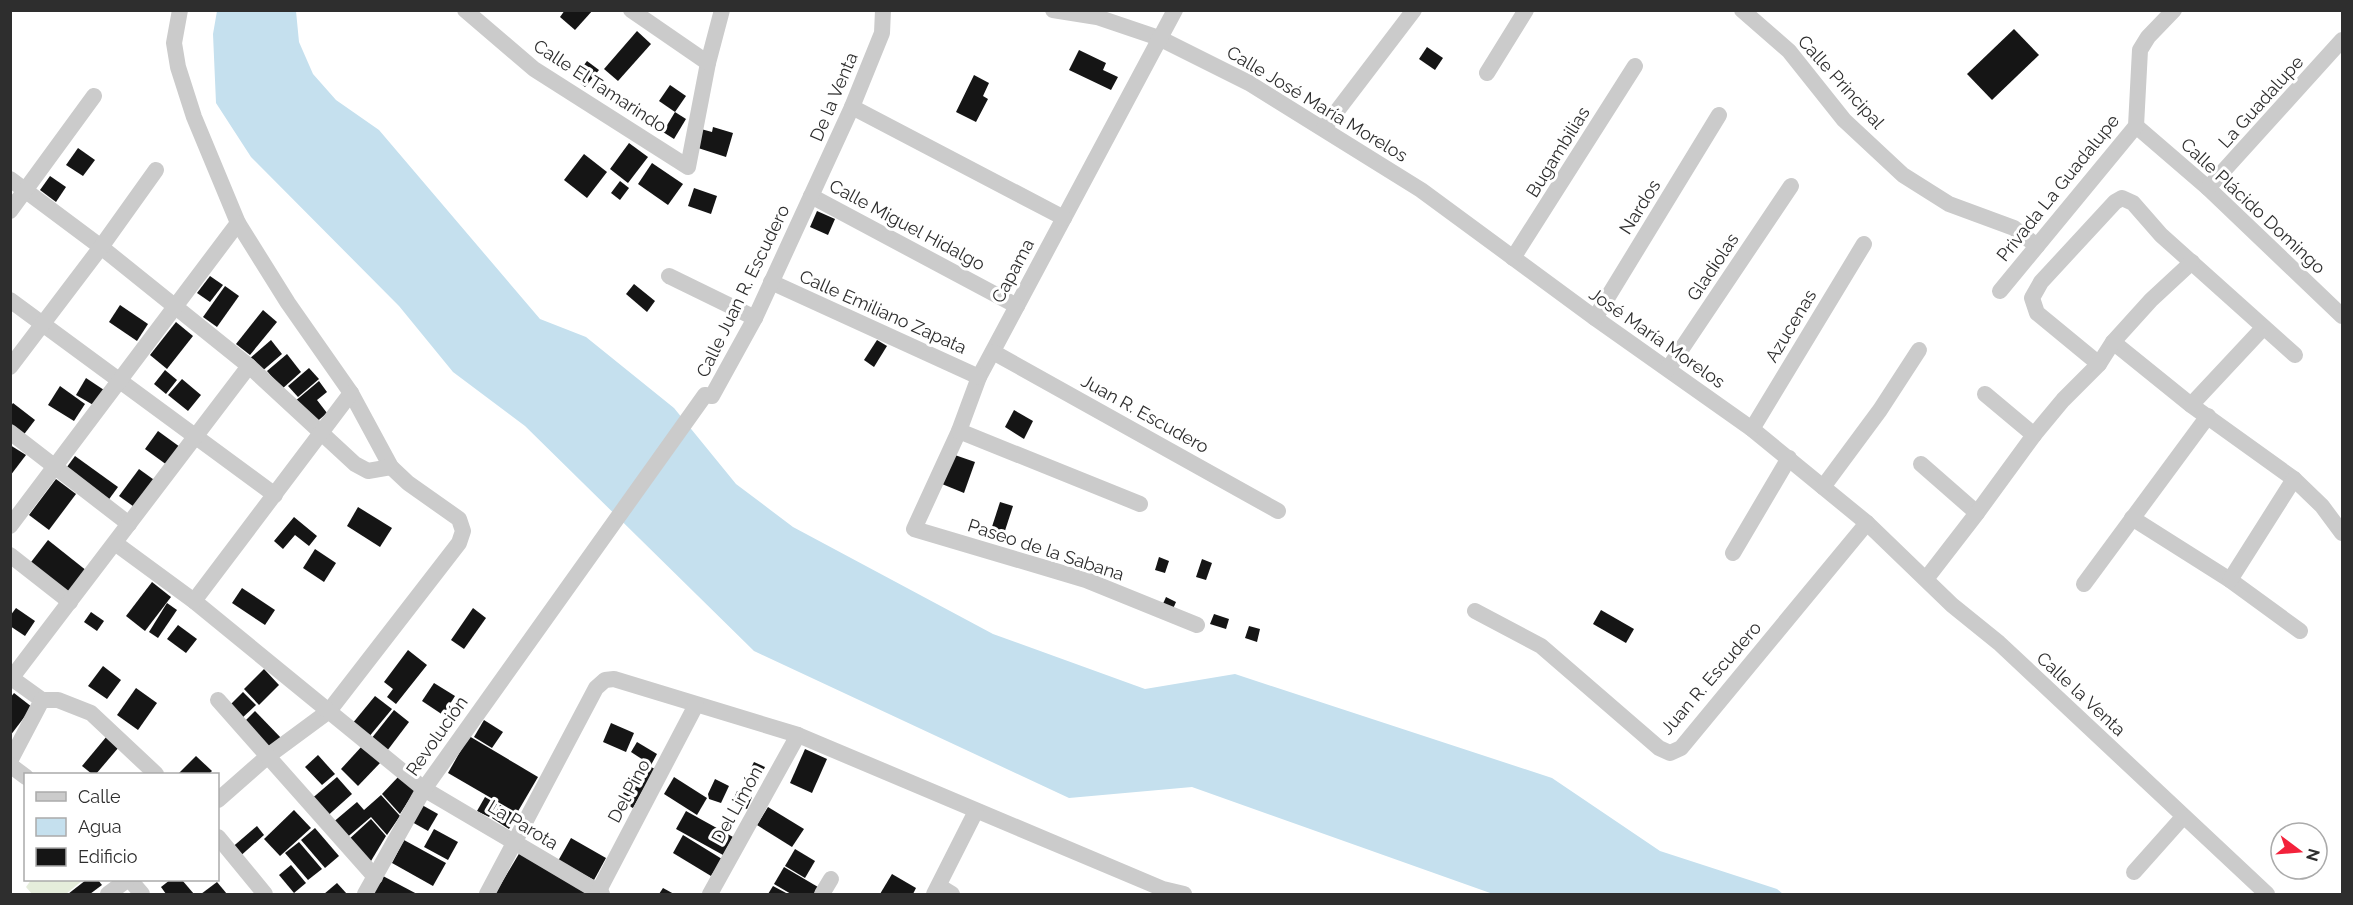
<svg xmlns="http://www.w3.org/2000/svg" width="2353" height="905" viewBox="0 0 2353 905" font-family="Raleway,sans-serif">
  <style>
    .green { fill: #e5eddb }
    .water { fill: #c5e0ee }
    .building { fill: #151515 }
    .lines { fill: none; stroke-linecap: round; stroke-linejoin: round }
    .minor { stroke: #cbcbcb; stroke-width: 16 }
    .labels { text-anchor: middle; stroke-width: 6; stroke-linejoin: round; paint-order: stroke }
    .street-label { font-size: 18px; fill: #2e2e2e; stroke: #fff }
  </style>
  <rect width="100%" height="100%" fill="#fff"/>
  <path class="green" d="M31 880H83L66 894H32L26 887Z"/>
  <path class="water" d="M217 11H296L299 42 313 74 336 100 379 130 540 319 586 337 674 408 736 484 793 527 993 634 1145 689 1235 674 1552 778 1660 851 1777 889 1783 894H1493L1192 787 1069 798 754 651 525 426 453 372 399 306 251 157 216 103 213 34Z"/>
  <g class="building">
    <path d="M565 10H593L575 30 560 17Z"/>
    <path d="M2014 29 2039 55 1992 100 1967 74Z"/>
    <path d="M637 31 651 44 618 81 604 69Z"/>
    <path d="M1427 47 1443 58 1435 70 1419 59Z"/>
    <path d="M1079 50 1106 63 1103 70 1118 77 1111 90 1069 70Z"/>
    <path d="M587 61 599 70 585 87 574 78Z"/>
    <path d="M974 75 989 83 983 96 988 99 976 122 956 112Z"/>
    <path d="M670 85 686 96 675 112 659 101Z"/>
    <path d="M675 112 686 119 674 139 663 132Z"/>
    <path d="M713 127 733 133 726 157 695 147 701 129 712 132Z"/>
    <path d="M629 143 648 157 628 183 610 169Z"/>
    <path d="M78 148 95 160 83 176 66 165Z"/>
    <path d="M584 154 607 172 587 198 564 180Z"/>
    <path d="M652 163 683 184 668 205 638 184Z"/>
    <path d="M50 176 66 187 56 202 40 190Z"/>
    <path d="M620 181 629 188 620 200 611 193Z"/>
    <path d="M694 188 717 196 711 214 688 206Z"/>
    <path d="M817 211 835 219 828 235 810 227Z"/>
    <path d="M210 276 223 285 210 302 197 293Z"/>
    <path d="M634 284 655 301 647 312 626 294Z"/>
    <path d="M225 286 239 296 217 327 203 317Z"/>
    <path d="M120 305 148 324 137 341 109 322Z"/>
    <path d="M263 310 277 322 250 355 236 344Z"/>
    <path d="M176 322 193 336 167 369 150 355Z"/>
    <path d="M271 340 282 354 260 373 248 360Z"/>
    <path d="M877 340 887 346 874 367 864 360Z"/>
    <path d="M287 354 301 372 282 389 267 371Z"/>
    <path d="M309 368 319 379 298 397 288 386Z"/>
    <path d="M165 370 177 380 166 394 154 384Z"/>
    <path d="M86 378 104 390 95 406 76 395Z"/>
    <path d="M182 379 201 395 188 411 168 395Z"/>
    <path d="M319 381 327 392 317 400 327 413 313 425 294 402Z"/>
    <path d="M60 386 85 404 74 421 48 405Z"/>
    <path d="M13 403 35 420 22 437 10 429V407Z"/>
    <path d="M1014 410 1033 421 1024 439 1005 427Z"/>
    <path d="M158 431 180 447 167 465 145 449Z"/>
    <path d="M10 445 26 455 10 476Z"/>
    <path d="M952 454 975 462 964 493 942 484Z"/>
    <path d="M75 456 118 487 107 502 64 471Z"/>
    <path d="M139 469 157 482 137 509 119 496Z"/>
    <path d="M56 479 76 494 49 530 29 515Z"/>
    <path d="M1000 502 1013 506 1002 540 989 536Z"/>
    <path d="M358 507 392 528 380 547 347 526Z"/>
    <path d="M294 517 317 536 309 546 295 535 283 549 274 541Z"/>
    <path d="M48 540 87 571 67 598 28 566Z"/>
    <path d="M315 549 336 563 324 582 303 568Z"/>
    <path d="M1159 557 1169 561 1165 573 1155 570Z"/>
    <path d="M1202 559 1212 563 1206 580 1196 577Z"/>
    <path d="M152 582 171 597 145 631 126 616Z"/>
    <path d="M242 588 275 610 265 625 232 603Z"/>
    <path d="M1166 597 1176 602 1172 611 1162 606Z"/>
    <path d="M167 603 177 610 158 638 149 632Z"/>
    <path d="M16 608 35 621 25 636 10 626V616Z"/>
    <path d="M473 608 486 618 464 649 451 640Z"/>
    <path d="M1601 610 1634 629 1626 643 1593 624Z"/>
    <path d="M91 612 104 621 97 631 84 622Z"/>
    <path d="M1214 614 1229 619 1226 629 1210 624Z"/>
    <path d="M178 625 197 639 186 653 167 639Z"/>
    <path d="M1249 626 1260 629 1257 642 1245 638Z"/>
    <path d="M408 650 427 665 396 704 387 697 393 689 384 682Z"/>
    <path d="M103 666 121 680 107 699 88 686Z"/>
    <path d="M264 669 279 685 259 705 244 689Z"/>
    <path d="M434 683 455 696 443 715 422 701Z"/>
    <path d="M136 688 157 703 138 730 117 715Z"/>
    <path d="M243 692 256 705 240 720 228 707Z"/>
    <path d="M14 693 32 707 10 736V698Z"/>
    <path d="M375 696 392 709 368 738 352 724Z"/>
    <path d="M394 710 409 722 387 751 371 739Z"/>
    <path d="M255 711 283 740 269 753 242 724Z"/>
    <path d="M484 720 503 732 492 748 474 737Z"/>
    <path d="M611 723 634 733 626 752 603 742Z"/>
    <path d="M107 736 119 747 96 774H92L82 766Z"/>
    <path d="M469 736 538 777 517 813 448 773Z"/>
    <path d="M637 742 657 754 651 765 631 752Z"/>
    <path d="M363 745 381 762 358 786 341 769Z"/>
    <path d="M805 749 827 759 812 793 790 783Z"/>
    <path d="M318 755 335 774 322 785 305 767Z"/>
    <path d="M196 756 212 771 209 774H178Z"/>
    <path d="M641 762 655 769 633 808 619 801Z"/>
    <path d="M754 762 765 767 760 777 749 772Z"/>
    <path d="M399 776 416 789 400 814 382 794Z"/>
    <path d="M337 777 352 794 324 819 309 801Z"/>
    <path d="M674 777 707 798 697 815 664 794Z"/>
    <path d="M715 779 729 786 721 803 709 799 708 794Z"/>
    <path d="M737 791 752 797 747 809 732 803Z"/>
    <path d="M381 795 400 816 387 835 371 817 344 840 331 824 357 802 364 810Z"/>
    <path d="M485 797 497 804 489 817 477 811Z"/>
    <path d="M422 805 438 814 428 831 412 822Z"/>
    <path d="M500 805 517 816 509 829 492 818Z"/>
    <path d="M768 807 804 829 792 847 757 825Z"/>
    <path d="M294 810 311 828 280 856 264 839Z"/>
    <path d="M686 811 733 837 723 855 676 829Z"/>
    <path d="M371 819 386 836 368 866 347 841Z"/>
    <path d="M257 826 264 835 237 859 229 850Z"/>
    <path d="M315 828 339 856 325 868 301 840Z"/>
    <path d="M434 829 458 842 448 860 424 847Z"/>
    <path d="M683 835 722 859 711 876 673 853Z"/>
    <path d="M571 838 606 858 594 880 558 861Z"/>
    <path d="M404 840 446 863 433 886 392 863Z"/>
    <path d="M299 842 322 869 308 880 285 853Z"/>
    <path d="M795 849 815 861 805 878 785 866Z"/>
    <path d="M520 852 591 894H495Z"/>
    <path d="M291 865 306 883 294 893 279 875Z"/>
    <path d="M784 867 818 887 814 894H791L774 884Z"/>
    <path d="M892 874 916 888 913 894H880Z"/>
    <path d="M383 876 417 894H373Z"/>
    <path d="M86 880H98L102 885 90 894H68Z"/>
    <path d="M170 880H182L194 894H166L161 887Z"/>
    <path d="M217 882 227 894H201Z"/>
    <path d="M337 883 347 894H324Z"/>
    <path d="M773 886 788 894H768Z"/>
    <path d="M663 888 674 894H659Z"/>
  </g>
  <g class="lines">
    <g class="minor">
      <path d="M180 10 174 43 178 67 194 117 238 223 288 303 351 393 391 467 408 483 459 519 463 531 459 543 329 711 268 756 218 800"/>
      <path d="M465 10 534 69 688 167 708 63 722 10"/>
      <path d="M631 10 708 63"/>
      <path d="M1053 10 1097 17 1159 38 1249 83 1421 190 1595 318 1752 429 1867 523 1952 605 1999 643 2267 894"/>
      <path d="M1175 10 979 377 959 431 914 529 1086 580 1197 625"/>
      <path d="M1742 10 1789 51 1844 120 1903 175 1949 204 2014 228 2037 246"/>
      <path d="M1487 73 1526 10"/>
      <path d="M852 107 1064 218"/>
      <path d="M2136 126 2208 188 2342 316"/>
      <path d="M1324 128 1414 10"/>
      <path d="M10 179 101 247 249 366 355 464 368 471 391 467"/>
      <path d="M2208 188 2342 40"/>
      <path d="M811 196 1017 306"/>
      <path d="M10 211 94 96"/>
      <path d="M1513 258 1635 66"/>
      <path d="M669 276 755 318"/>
      <path d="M771 282 979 377"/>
      <path d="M2000 291 2136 126 2140 50 2148 37 2174 10"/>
      <path d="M10 300 275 495"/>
      <path d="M1595 318 1719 115"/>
      <path d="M2113 342 2191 405 2294 479 2322 506 2342 533"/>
      <path d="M993 352 1278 511"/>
      <path d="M2099 364 2037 313 2032 298 2041 282 2115 202 2122 198 2133 203 2161 235 2295 355"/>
      <path d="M10 367 101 247 156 170"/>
      <path d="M1668 369 1791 186"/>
      <path d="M1985 394 2034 435"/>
      <path d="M2191 405 2263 328"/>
      <path d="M1752 429 1864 244"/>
      <path d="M959 431 1140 504"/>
      <path d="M10 432 129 524"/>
      <path d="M1921 464 1977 513"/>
      <path d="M1823 487 1880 410 1919 350"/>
      <path d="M2132 518 2230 580 2300 631"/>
      <path d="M10 526 238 223"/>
      <path d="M115 543 194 601 424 789 602 894"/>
      <path d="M1733 553 1789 458"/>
      <path d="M10 555 70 602"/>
      <path d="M1926 579 1977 513 2034 435 2063 400 2099 364 2113 342 2151 300 2192 262"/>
      <path d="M2230 580 2294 479"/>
      <path d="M2084 584 2208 416"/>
      <path d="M194 601 351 393"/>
      <path d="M1475 611 1541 646 1659 748 1670 753 1681 748 1867 523"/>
      <path d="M10 677 42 700H58L91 713 156 774"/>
      <path d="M10 680 249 366"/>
      <path d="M218 700 375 877"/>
      <path d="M10 761 42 700"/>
      <path d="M10 765 26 777"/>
      <path d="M218 837 265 894"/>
      <path d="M2134 872 2183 817"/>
      <path d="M130 880 142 894"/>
      <path d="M939 886 952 894"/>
      <path d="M108 894 127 880"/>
      <path d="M365 894 424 789 705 395 712 396 755 318 852 107 882 33 883 10"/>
      <path d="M487 894 596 688 605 680 614 679 798 735 1163 889 1184 894"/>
      <path d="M597 894 696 705"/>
      <path d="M710 894 798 735"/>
      <path d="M822 894 831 879"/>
      <path d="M934 894 976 811"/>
    </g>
  </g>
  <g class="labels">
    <g class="street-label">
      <text transform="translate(1841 82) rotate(48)" y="6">Calle Principal</text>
      <text transform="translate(600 86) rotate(33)" y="6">Calle El Tamarindo</text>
      <text transform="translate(834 97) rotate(-67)" y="6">De la Venta</text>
      <text transform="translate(2261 102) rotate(-48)" y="6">La Guadalupe</text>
      <text transform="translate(1317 104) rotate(31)" y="6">Calle José María Morelos</text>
      <text transform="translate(1558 152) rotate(-58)" y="6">Bugambilias</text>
      <text transform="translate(2058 188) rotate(-51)" y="6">Privada La Guadalupe</text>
      <text transform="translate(2253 206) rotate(43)" y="6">Calle Plácido Domingo</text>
      <text transform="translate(1640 207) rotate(-58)" y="6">Nardos</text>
      <text transform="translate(907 225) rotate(28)" y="6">Calle Miguel Hidalgo</text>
      <text transform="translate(1713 267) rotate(-56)" y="6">Gladiolas</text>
      <text transform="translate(1013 271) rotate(-62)" y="6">Capama</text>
      <text transform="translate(743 291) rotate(-64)" y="6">Calle Juan R. Escudero</text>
      <text transform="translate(883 312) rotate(24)" y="6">Calle Emiliano Zapata</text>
      <text transform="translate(1791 326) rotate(-59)" y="6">Azucenas</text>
      <text transform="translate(1657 338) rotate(35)" y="6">José María Morelos</text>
      <text transform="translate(1145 414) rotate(29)" y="6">Juan R. Escudero</text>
      <text transform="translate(1046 550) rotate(18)" y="6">Paseo de la Sabana</text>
      <text transform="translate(1711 678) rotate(-49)" y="6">Juan R. Escudero</text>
      <text transform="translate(2081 694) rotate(43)" y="6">Calle la Venta</text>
      <text transform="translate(437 736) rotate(-55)" y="6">Revolución</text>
      <text transform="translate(629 791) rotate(-62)" y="6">Del Pino</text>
      <text transform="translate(737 805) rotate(-61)" y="6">Del Limón</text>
      <text transform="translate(523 825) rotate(31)" y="6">La Parota</text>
    </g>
  </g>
  <rect width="2353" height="905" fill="none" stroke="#2e2e2e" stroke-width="24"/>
  <rect x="24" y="773" width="195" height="108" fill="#ffffff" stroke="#ababab" stroke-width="1.5"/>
  <rect x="36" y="792" width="30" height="9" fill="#cbcbcb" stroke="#ababab" stroke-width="1.5"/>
  <text x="78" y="803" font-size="18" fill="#2e2e2e">Calle</text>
  <rect x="36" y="818" width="30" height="18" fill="#c5e0ee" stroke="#ababab" stroke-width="1.5"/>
  <text x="78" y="833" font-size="18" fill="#2e2e2e">Agua</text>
  <rect x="36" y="848" width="30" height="18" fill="#151515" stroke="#ababab" stroke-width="1.5"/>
  <text x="78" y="863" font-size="18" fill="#2e2e2e">Edificio</text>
  <g transform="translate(2299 851) rotate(106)"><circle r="28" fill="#ffffff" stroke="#ababab" stroke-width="1.5"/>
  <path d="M0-4.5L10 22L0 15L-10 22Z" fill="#f3223b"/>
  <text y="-9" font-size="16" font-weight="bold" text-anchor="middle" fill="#2e2e2e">N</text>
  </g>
</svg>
